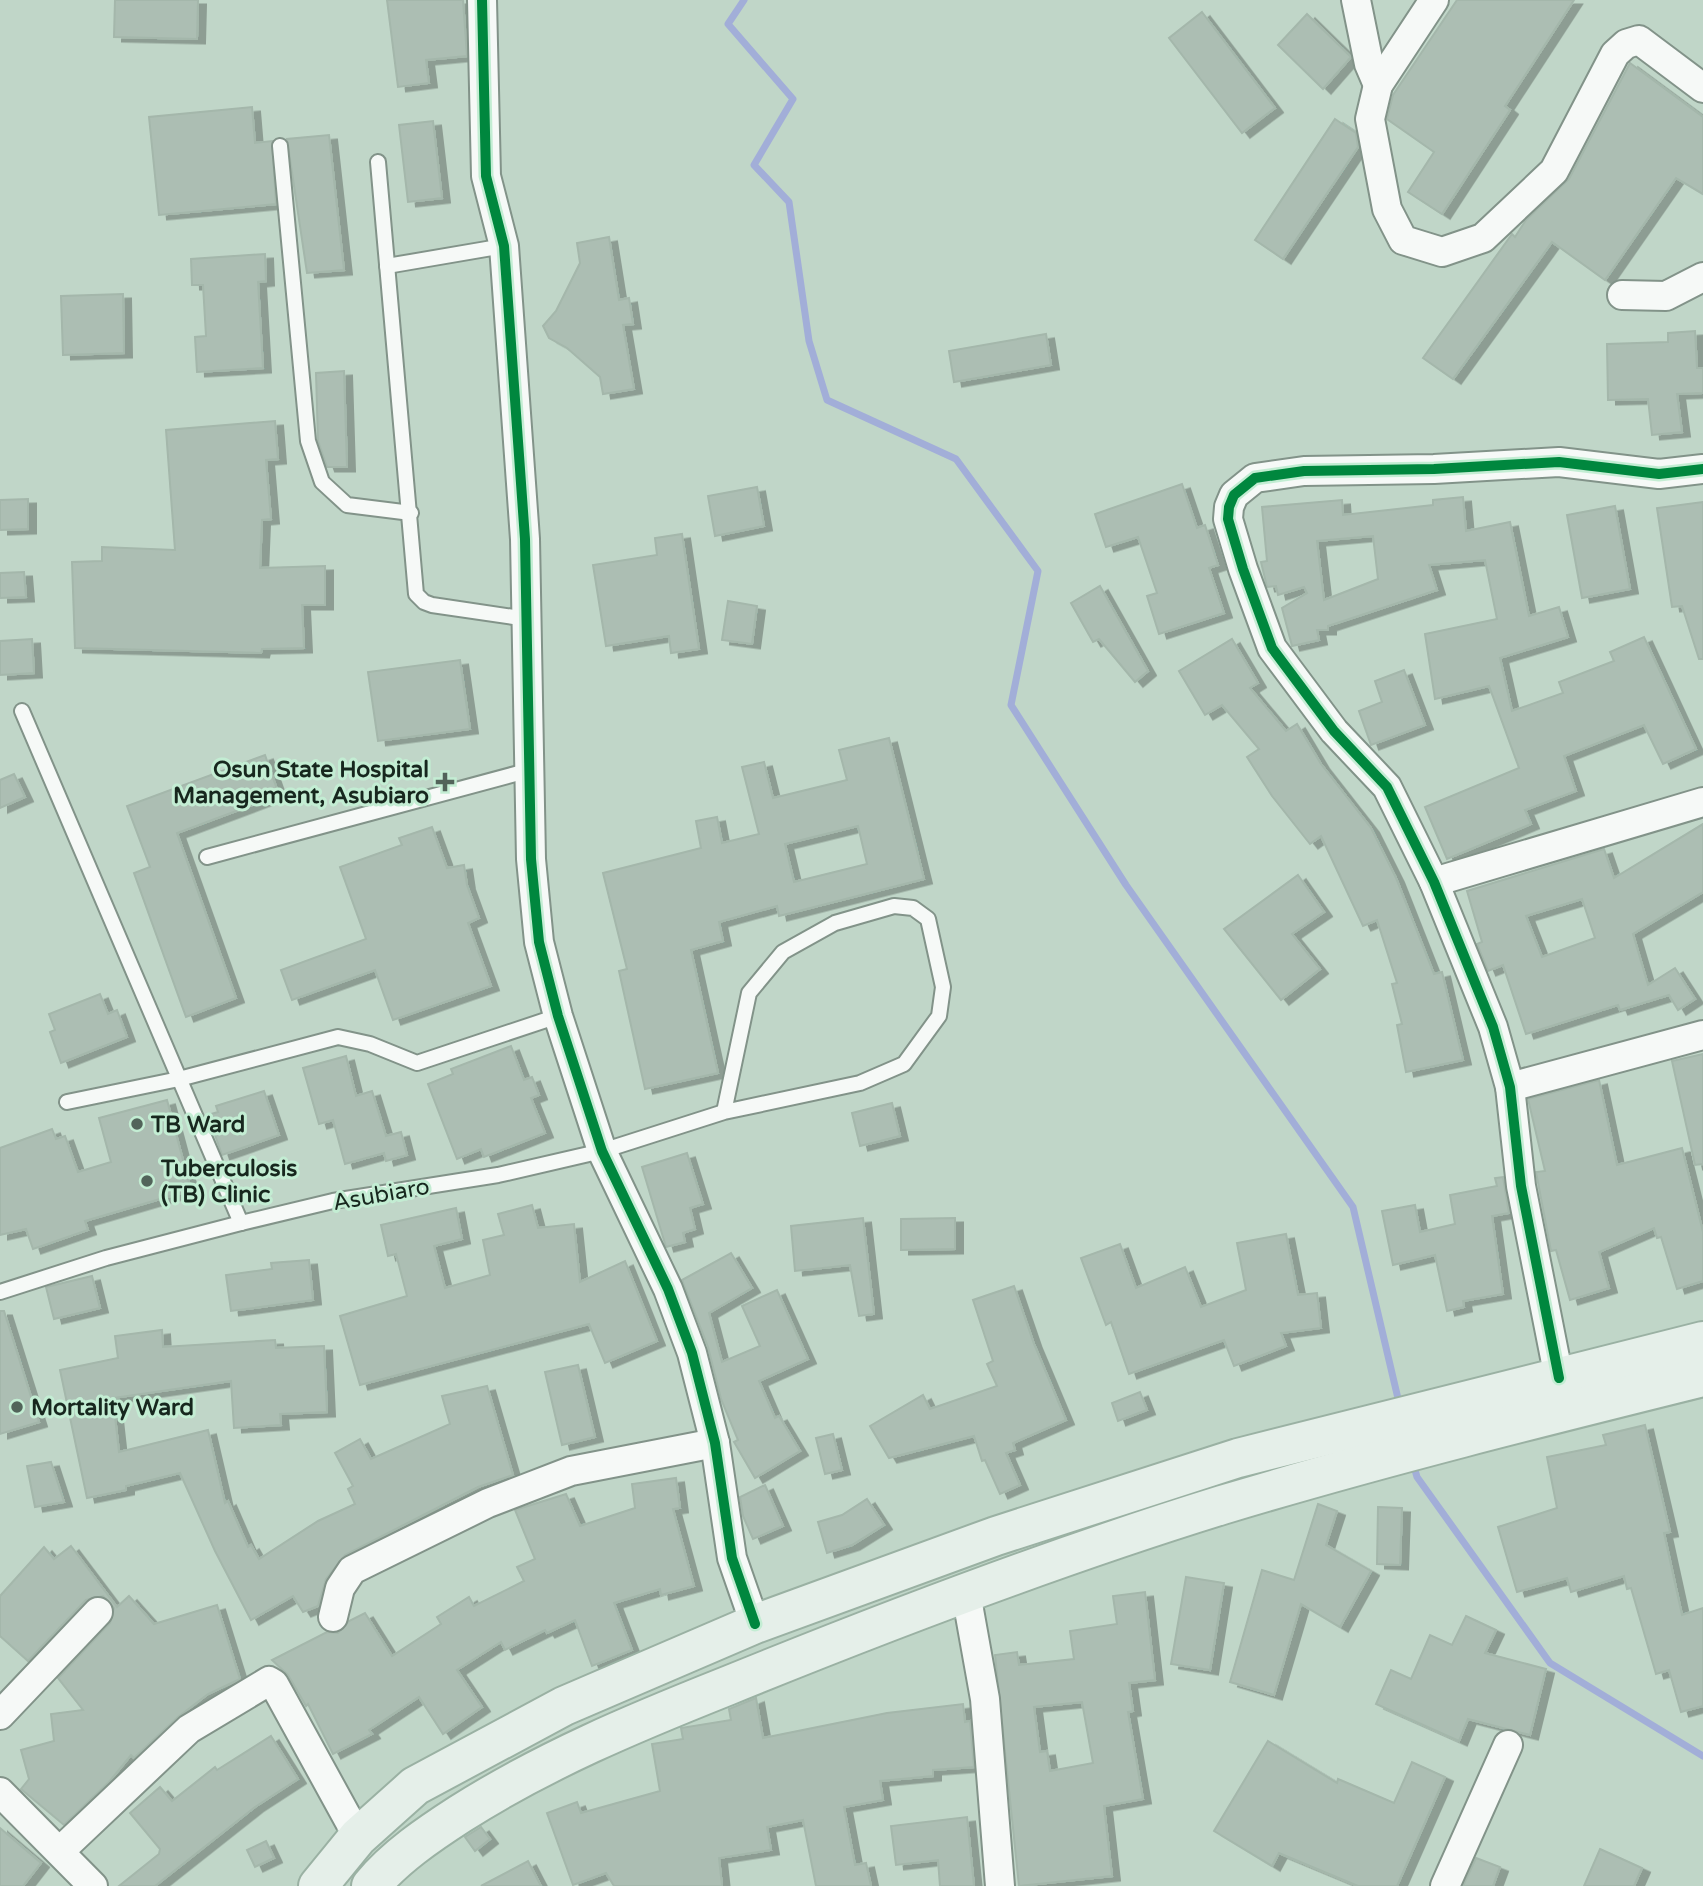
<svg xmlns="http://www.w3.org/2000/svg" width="1703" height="1886" viewBox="0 0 1703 1886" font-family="'Varela Round',sans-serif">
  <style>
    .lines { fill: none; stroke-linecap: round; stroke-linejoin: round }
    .stream { stroke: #a2aed8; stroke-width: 7 }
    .building { fill: #acbeb3; stroke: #a4b7ab; stroke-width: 2; fill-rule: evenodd; filter: url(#shadow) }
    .service-casing { stroke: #829389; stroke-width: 18 }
    .minor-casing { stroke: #829389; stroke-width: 32 }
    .primary-casing { stroke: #9ab1a3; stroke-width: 42 }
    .service { stroke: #f6f9f7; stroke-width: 14 }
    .minor { stroke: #f6f9f7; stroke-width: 28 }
    .primary { stroke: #e5efe9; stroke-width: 38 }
    .cycleway-casing { stroke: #c3edd3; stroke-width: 15 }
    .cycleway { stroke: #00873e; stroke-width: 10 }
    .poi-dot { fill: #52645a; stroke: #c3edd3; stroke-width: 2.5 }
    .labels { text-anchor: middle; stroke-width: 6; stroke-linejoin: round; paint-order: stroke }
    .poi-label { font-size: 23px; font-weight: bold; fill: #17271e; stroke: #c3edd3; text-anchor: start }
    .street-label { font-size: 23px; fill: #17271e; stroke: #c3edd3 }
  </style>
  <defs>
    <filter id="shadow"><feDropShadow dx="8" dy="4.5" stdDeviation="0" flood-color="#0004"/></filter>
  </defs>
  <rect width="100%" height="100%" fill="#c0d6c8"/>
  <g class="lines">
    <g class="stream">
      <path d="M744 0 728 24 793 99 754 165 789 202 809 341 827 400 956 459 1038 571 1011 705 1126 885 1353 1207 1400 1407"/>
      <path d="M1413 1463 1417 1477 1550 1663 1703 1756"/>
    </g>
  </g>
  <g class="building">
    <path d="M115 0H198L197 39 114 37Z"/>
    <path d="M387 0H463L467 56 426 60 429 83 398 87Z"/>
    <path d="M1457 0H1574L1505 106 1510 110 1442 214 1408 192 1434 152 1387 119 1393 95Z"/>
    <path d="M1202 12 1275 108 1242 133 1169 38Z"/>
    <path d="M1307 14 1351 57 1323 89 1278 45Z"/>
    <path d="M1630 63 1703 117V194L1676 178 1605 280 1552 242 1453 379 1423 358 1512 234 1515 237 1526 220 1569 179Z"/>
    <path d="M252 107 255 143 272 141 276 204 159 215 149 117Z"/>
    <path d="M1335 119 1356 133 1358 147 1283 259 1255 240Z"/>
    <path d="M433 121 442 198 408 202 399 125Z"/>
    <path d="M329 135 344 270 307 273 287 139Z"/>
    <path d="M609 237 619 300 629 298 633 324 623 325 634 389 603 394 600 377 567 348 549 338 543 326 556 311 580 263 577 243Z"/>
    <path d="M265 254 266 281 258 282 263 368 197 372 195 337 206 336 203 285H192L191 259Z"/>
    <path d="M123 294 124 353 63 355 61 296Z"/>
    <path d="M1695 331 1697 368H1703V393L1677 394 1682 432 1652 435 1648 399 1608 400 1607 344 1668 342V333Z"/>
    <path d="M1046 334 1051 365 954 382 949 351Z"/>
    <path d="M344 371 347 467H327L318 441 316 373Z"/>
    <path d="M275 421 278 459 266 460 271 519 262 520 260 568 325 566V605H302L304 648 262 649 261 653 75 648 72 562 102 561V547L175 550 166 430Z"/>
    <path d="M1182 484 1197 528 1205 525 1218 565 1209 568 1224 613 1159 634 1147 596 1157 593 1138 537 1106 547 1095 514Z"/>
    <path d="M757 487 764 526 715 536 708 496Z"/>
    <path d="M1463 497 1466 531 1510 522 1529 616 1559 607 1568 637 1500 658 1512 711 1563 693 1559 682 1614 661 1610 652 1644 637 1696 749 1663 764 1644 725 1564 756 1576 791 1525 810 1531 824 1447 859 1425 807 1519 768 1489 686 1435 699 1425 634 1497 619 1485 560 1429 565 1437 590 1328 626V630H1317L1319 640 1292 646 1282 608 1307 593 1304 587 1278 595 1276 586 1267 587 1261 562 1267 561 1262 507 1342 500 1343 515 1433 505V500ZM1373 536 1378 579 1324 600 1317 541Z"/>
    <path d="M28 499V529L0 530V500Z"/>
    <path d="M1703 502V659H1699L1682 606 1672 607 1657 508Z"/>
    <path d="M1615 506 1630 589 1582 598 1567 515Z"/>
    <path d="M682 534 699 649 671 653 669 636 606 646 593 565 657 555 655 538Z"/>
    <path d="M24 572 26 597 0 598V573Z"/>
    <path d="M1100 586 1148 671 1135 682 1099 639 1093 642 1071 603Z"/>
    <path d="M728 601 757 606 752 644 722 640Z"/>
    <path d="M32 639 34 673 0 675V641Z"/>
    <path d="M1232 639 1258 683 1250 688 1286 731 1297 724 1321 764 1371 828 1396 878 1434 974 1442 972 1463 1060 1406 1072 1397 1025 1402 1024 1392 984 1397 983 1377 920 1363 926 1321 836 1310 844 1272 796 1247 757 1259 749 1222 705 1205 715 1179 671Z"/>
    <path d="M460 660 470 729 378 741 368 672Z"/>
    <path d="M1404 670 1425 725 1371 745 1359 711 1382 702 1375 681Z"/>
    <path d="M889 738 924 879 779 916 777 906 719 922 723 941 691 950 718 1073 645 1089 619 971 627 969 603 873 701 848 696 821 717 817 722 843 759 834 742 767 764 762 773 798 847 780 839 750ZM858 826 867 864 794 882 785 844Z"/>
    <path d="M265 755 279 795 177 833 236 998 186 1017 134 873 150 867 127 806Z"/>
    <path d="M14 774 25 797 0 808V780Z"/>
    <path d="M1703 824V892L1633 934 1648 985 1675 968 1695 999 1678 1010 1669 995 1620 1010 1618 1005 1526 1034 1503 965 1488 971 1477 944 1482 942 1467 891 1604 849 1614 878ZM1582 899 1595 938 1542 957 1526 916Z"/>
    <path d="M432 827 447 868 464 865 467 885 479 918 468 923 491 986 393 1020 375 970 292 1000 281 970 366 939 340 867 402 845 399 838Z"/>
    <path d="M1298 875 1324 912 1292 934 1320 969 1281 1000 1224 929Z"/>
    <path d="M100 994 108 1014 117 1010 127 1037 61 1063 50 1032 55 1030 49 1014Z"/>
    <path d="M511 1046 524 1080 532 1077 539 1095 531 1098 545 1133 484 1157 481 1149 457 1159 428 1084 453 1074 451 1069Z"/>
    <path d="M1703 1054V1164L1695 1165 1672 1061Z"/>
    <path d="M346 1056 356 1096 372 1091 386 1136 401 1132 407 1155 386 1161 384 1153 345 1164 333 1120 319 1124 303 1068Z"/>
    <path d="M1599 1080 1617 1165 1682 1148 1703 1232V1281L1677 1289 1661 1237 1657 1238 1654 1228 1599 1252 1609 1288 1570 1300 1556 1250 1551 1251 1536 1172 1545 1171 1528 1099Z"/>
    <path d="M264 1091 279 1135 222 1155 208 1115 218 1112 216 1106Z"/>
    <path d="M167 1100 191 1190 85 1221 88 1230 33 1249 26 1229 0 1235V1148L52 1129 56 1139 65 1136 78 1172 111 1162 99 1118Z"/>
    <path d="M892 1103 900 1136 860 1146 852 1113Z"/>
    <path d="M687 1153 703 1204 690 1208 695 1229 683 1233 685 1242 666 1247 642 1167Z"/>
    <path d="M1503 1177 1509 1213 1492 1216 1503 1294 1463 1301 1464 1307 1447 1311 1435 1255 1393 1265 1382 1211 1415 1205 1420 1232 1455 1224 1450 1195 1497 1186 1495 1178Z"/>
    <path d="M532 1205 538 1228 574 1224 580 1282 625 1261 657 1341 605 1363 589 1324 360 1385 340 1316 407 1296 396 1254 388 1256 381 1225 456 1208 462 1239 434 1246 445 1288 490 1275 483 1240 504 1235 498 1214Z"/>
    <path d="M863 1218 874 1314 859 1316 850 1265 795 1271 791 1226Z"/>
    <path d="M955 1218V1249L901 1250V1219Z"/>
    <path d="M1286 1234 1298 1295 1317 1293 1321 1328 1281 1333 1286 1346 1234 1366 1224 1340 1129 1374 1111 1322 1106 1325 1081 1258 1120 1244 1136 1288 1185 1267 1201 1307 1246 1290 1237 1243Z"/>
    <path d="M731 1253 752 1288 709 1313 722 1362 760 1346 742 1306 777 1290 808 1359 759 1381 775 1418 779 1416 800 1451 755 1478 734 1442 738 1440 721 1399 708 1347 682 1280Z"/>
    <path d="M309 1260 313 1300 231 1311 226 1275 272 1269 271 1263Z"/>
    <path d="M92 1276 100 1308 54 1319 46 1287Z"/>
    <path d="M1014 1286 1034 1344 1066 1420 1013 1443 1015 1450 1006 1453 1020 1485 1000 1494 985 1460 982 1461 974 1436 889 1458 870 1426 923 1395 930 1409 997 1386 987 1364 993 1361 973 1300Z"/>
    <path d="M0 1311H4L39 1422 0 1434Z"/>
    <path d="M162 1330 163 1347 275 1340 276 1348 324 1346 327 1412 280 1414 281 1425 234 1428 231 1381 113 1398 119 1452 208 1430 225 1503 228 1501 248 1547 251 1545 259 1559 318 1521 355 1504 348 1489 353 1486 335 1453 360 1439 371 1459 450 1424 442 1396 487 1386 513 1475 478 1487 345 1555 326 1579 318 1606 303 1612 293 1596 251 1620 215 1551 180 1473 126 1486V1490L87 1498 60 1370 118 1358 115 1336Z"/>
    <path d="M578 1365 595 1437 562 1445 545 1372Z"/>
    <path d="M1140 1392 1147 1410 1118 1421 1112 1403Z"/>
    <path d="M1645 1425 1670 1532 1664 1533 1682 1615 1703 1608V1706L1681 1712 1669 1670 1656 1674 1631 1588 1627 1589 1624 1576 1571 1592 1567 1578 1517 1592 1498 1527 1557 1508 1547 1457 1606 1445 1603 1435Z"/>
    <path d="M833 1434 842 1470 825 1474 816 1438Z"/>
    <path d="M51 1462 64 1502 35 1507 27 1466Z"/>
    <path d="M676 1478 680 1508 673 1509 694 1586 661 1595 660 1589 614 1603 632 1650 592 1666 575 1620 547 1633 545 1630 505 1650 501 1642 457 1670 482 1707 443 1734 419 1697 369 1730 372 1734 333 1754 308 1704 306 1706 288 1675 272 1660 327 1632 338 1633 349 1621 365 1613 392 1656 441 1624 437 1617 469 1597 474 1606 524 1581 517 1567 535 1559 515 1510 566 1494 580 1526 635 1508 632 1484Z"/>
    <path d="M765 1485 783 1526 753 1539 743 1516 740 1497Z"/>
    <path d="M867 1499 884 1525 852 1545 827 1553 818 1522 842 1515Z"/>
    <path d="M1318 1504 1337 1511 1326 1545 1371 1571 1340 1627 1301 1604 1274 1695 1230 1682 1262 1570 1294 1580Z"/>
    <path d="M1378 1507 1402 1508 1400 1565 1377 1564Z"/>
    <path d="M71 1546 117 1607 129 1596 154 1624 217 1605 240 1679 208 1694 178 1717 134 1758 131 1755 109 1782 64 1825 21 1789 29 1779 21 1750 54 1741 51 1714 83 1710 58 1678 110 1623 114 1608 103 1596 86 1600 28 1661 0 1636V1596L44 1547 54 1559Z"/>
    <path d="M1186 1577 1224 1583 1210 1670 1171 1664Z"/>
    <path d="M1145 1592 1155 1680 1129 1683 1133 1711 1128 1712 1143 1799 1104 1806 1112 1876 1019 1886 995 1655 1017 1652 1019 1665 1074 1659 1070 1631 1117 1624 1113 1596ZM1082 1702 1093 1763 1050 1771 1047 1751 1040 1752 1034 1707Z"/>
    <path d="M1466 1616 1496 1630 1485 1653 1546 1669 1530 1735 1468 1719 1459 1741 1376 1704 1391 1670 1411 1679 1430 1635 1452 1645Z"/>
    <path d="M756 1698 763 1738 887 1713 963 1704 965 1722 970 1721 974 1767 933 1770V1776L880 1781 883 1800 844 1807 855 1865 866 1863 871 1886H816L803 1820 767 1827 771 1850 719 1858 722 1886H614L606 1873 573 1885 547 1813 577 1802 581 1813 660 1791 652 1744 683 1739 681 1728 731 1720 729 1709Z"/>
    <path d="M271 1736 298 1779 255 1807 155 1886H119L159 1854 160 1849 130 1813 160 1787 172 1801 215 1767 217 1770Z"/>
    <path d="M1268 1741 1337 1783 1338 1779 1394 1803 1412 1762 1445 1777 1397 1886H1358L1279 1853 1272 1866 1214 1831Z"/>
    <path d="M967 1817 974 1886H940L938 1860 896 1865 891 1826Z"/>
    <path d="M481 1827 490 1839 475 1851 465 1837Z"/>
    <path d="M0 1828 41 1863 23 1886H0Z"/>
    <path d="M266 1841 274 1858 255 1867 247 1850Z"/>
    <path d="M1600 1849 1642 1868 1634 1886H1584Z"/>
    <path d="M1476 1858 1500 1867 1493 1886H1463Z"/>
    <path d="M528 1861 541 1886H481Z"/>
  </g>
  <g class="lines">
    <g class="service-casing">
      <g id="service">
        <path d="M280 146 308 441 322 482 347 505 411 513"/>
        <path d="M378 162 416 594 424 602 432 605 527 619"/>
        <path d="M387 266 504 246"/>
        <path d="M22 711 241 1223"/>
        <path d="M207 857 530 770"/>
        <path d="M67 1102 179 1079 338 1037 370 1044 417 1063 558 1016"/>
        <path d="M0 1292 106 1258 241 1223 333 1201 498 1175 602 1151 724 1112 860 1083 904 1064 939 1016 943 987 928 919 913 908 894 906 835 923 783 952 749 993 724 1112"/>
      </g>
    </g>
    <g class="minor-casing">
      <g id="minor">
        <path d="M482 0 486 176 504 246 525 539 531 859 539 942 558 1016 602 1151 668 1289 692 1353 715 1443 732 1558 755 1624"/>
        <path d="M1356 0 1369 64 1378 85"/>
        <path d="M1434 0 1378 85 1370 119 1387 209 1403 240 1442 252 1483 238 1554 171 1615 54 1626 44 1639 40 1703 88"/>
        <path d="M1622 295 1666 296 1703 277"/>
        <path d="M1434 882 1703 802"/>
        <path d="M1510 1087 1703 1035"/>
        <path d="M1559 1378 1521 1186 1510 1087 1493 1027 1434 882 1387 787 1334 731 1272 648 1243 569 1228 519 1229 507 1234 495 1255 478 1304 471 1434 469 1559 462 1659 474 1703 469"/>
        <path d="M966 1593 985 1699 1000 1886"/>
        <path d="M333 1617 340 1588 352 1570 488 1503 571 1471 715 1443"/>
        <path d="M0 1715 98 1612"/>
        <path d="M0 1792 93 1886"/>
        <path d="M60 1851 189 1729 269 1681 274 1684 358 1837"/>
        <path d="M1445 1886 1508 1745"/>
      </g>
    </g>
    <g class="primary-casing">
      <g id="primary">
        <path d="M318 1886 358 1837 415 1786 564 1706 755 1624 996 1536 1238 1458 1703 1341"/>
        <path d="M371 1886C395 1857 429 1834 460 1814 545 1760 634 1723 727 1686 889 1620 1054 1557 1222 1505 1381 1457 1542 1417 1703 1377"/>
      </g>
    </g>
    <use href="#service" class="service"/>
    <use href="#minor" class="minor"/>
    <use href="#primary" class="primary"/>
    <g class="cycleway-casing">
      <g id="cycleway">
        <path d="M482 0 486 176 504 246 525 539 531 859 539 942 558 1016 602 1151 668 1289 692 1353 715 1443 732 1558 755 1624"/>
        <path d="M1559 1378 1521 1186 1510 1087 1493 1027 1434 882 1387 787 1334 731 1272 648 1243 569 1228 519 1229 507 1234 495 1255 478 1304 471 1434 469 1559 462 1659 474 1703 469"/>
      </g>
    </g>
    <use href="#cycleway" class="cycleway"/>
  </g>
  <g class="poi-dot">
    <path d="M441.5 771.5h7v7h7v7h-7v7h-7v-7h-7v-7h7z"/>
    <circle cx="137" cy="1124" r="7"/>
    <circle cx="147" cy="1181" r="7"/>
    <circle cx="17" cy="1407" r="7"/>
  </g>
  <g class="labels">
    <g class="poi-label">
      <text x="429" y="777" text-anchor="end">Osun State Hospital<tspan x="429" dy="26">Management, Asubiaro</tspan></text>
      <text x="151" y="1132">TB Ward</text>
      <text x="161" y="1176">Tuberculosis<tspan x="161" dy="26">(TB) Clinic</tspan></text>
      <text x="31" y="1415">Mortality Ward</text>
    </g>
    <g class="street-label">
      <text transform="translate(381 1194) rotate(-10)" y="8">Asubiaro</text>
    </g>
  </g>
</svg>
